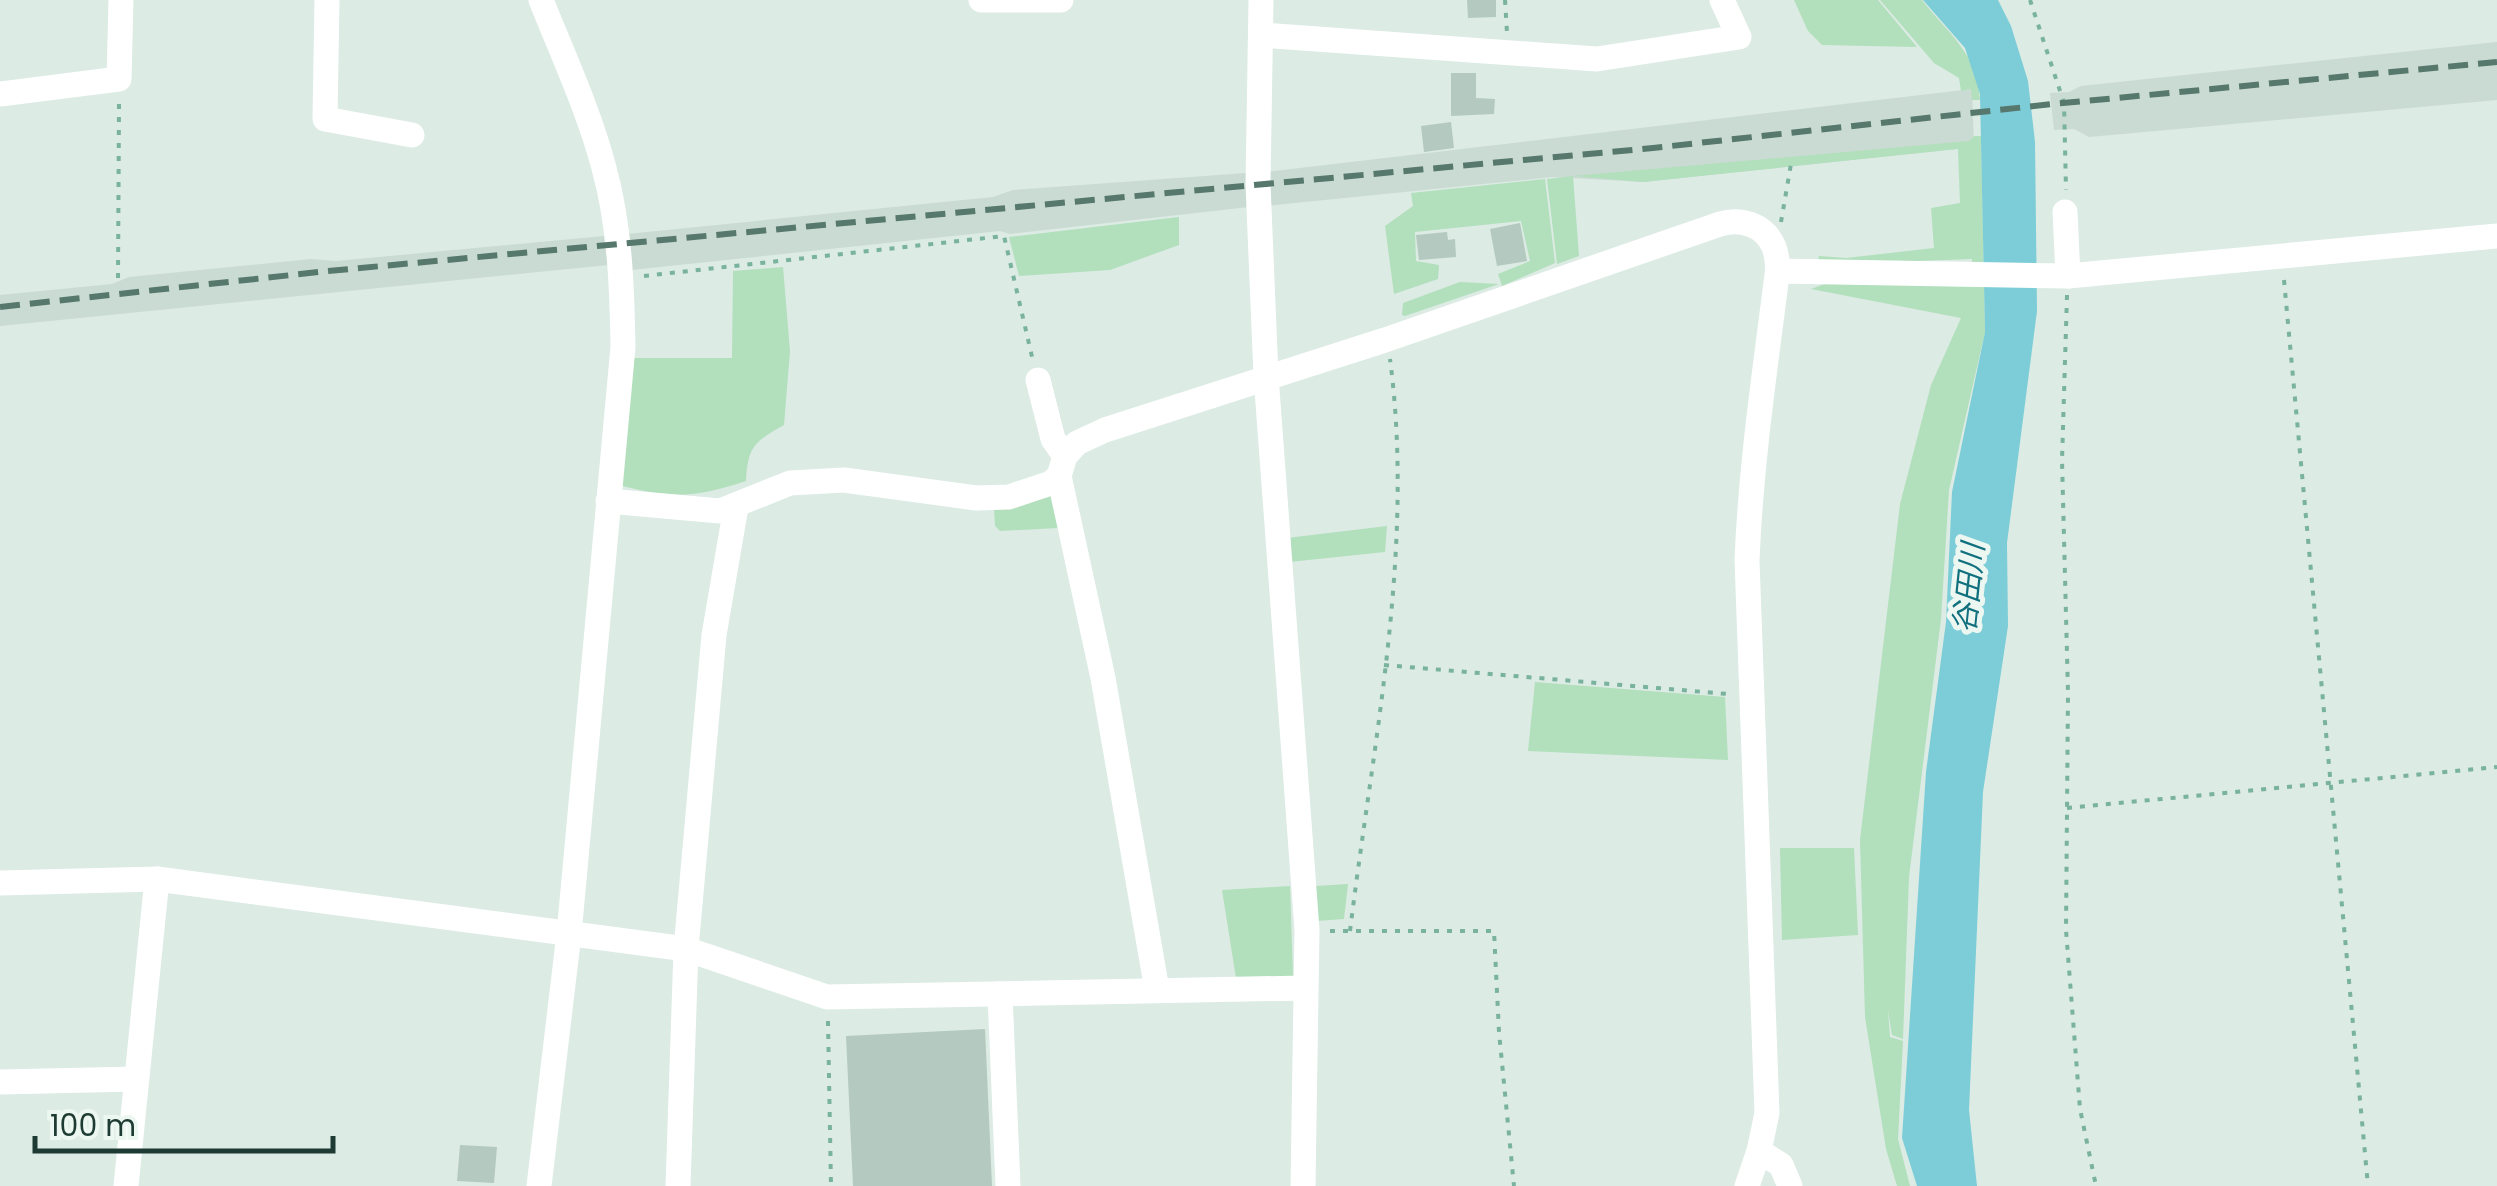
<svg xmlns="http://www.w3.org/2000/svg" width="2497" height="1186" viewBox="0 0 2497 1186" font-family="Poppins,'Noto Sans JP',sans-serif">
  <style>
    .built { fill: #cadbd3 }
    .green { fill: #b2dfbc }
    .water { fill: #7ccdd8 }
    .building { fill: #b4c9bf }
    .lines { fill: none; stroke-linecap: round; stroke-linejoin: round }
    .path { stroke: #79b29e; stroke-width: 4; stroke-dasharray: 5 8; stroke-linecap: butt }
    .minor { stroke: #fff; stroke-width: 25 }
    .rail { stroke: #56786d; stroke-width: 6; stroke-dasharray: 20 10; stroke-linecap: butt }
    .labels { text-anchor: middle; stroke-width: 10; stroke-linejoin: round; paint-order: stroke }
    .water-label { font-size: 30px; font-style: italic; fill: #11707d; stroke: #edf7f2 }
  </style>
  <rect width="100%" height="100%" fill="#dcebe4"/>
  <g class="built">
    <path d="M2497 42V100L2089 137 2074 129 2054 130 2050 93 2069 92 2081 86Z"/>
    <path d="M1972 89 1974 147 1643 182 1553 177 1266 206V172Z"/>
    <path d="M1246 173 1249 207 1010 234 1000 231 631 270 627 234 993 197 1013 190Z"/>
    <path d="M604 236 608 265 0 326V295L112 284 129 277 311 259 336 261Z"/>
  </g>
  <g class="green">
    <path d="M1794 0H1878L1917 47 1822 45 1808 31Z"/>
    <path d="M1880 0H1922C1949 35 1977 52 1980 100H1972L1971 89 1961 91 1959 78 1934 63Z"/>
    <path d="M1974 136H1981L1985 332 1949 490 1941 619 1909 877 1903 1039 1892 1035 1888 1010 1890 1037 1903 1041 1898 1139 1910 1186H1897L1886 1149 1865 1017 1860 840 1900 504 1931 385 1961 318 1811 289 1827 283 1972 282V259L1835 264 1818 260 1819 256 1846 258 1934 248 1931 208 1960 203 1958 149 1643 182 1573 176 1579 256 1557 264 1547 179 1573 176 1969 141Z"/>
    <path d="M1545 179 1555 263 1502 286 1498 274 1530 261 1521 221 1415 232 1416 261 1439 265 1438 279 1394 294 1385 226 1413 206 1411 193Z"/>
    <path d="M1179 217V245L1110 270 1019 276 1009 237Z"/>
    <path d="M783 267 790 351 784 425C754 442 748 446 746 481 694 498 673 499 619 485L633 358H732L733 271Z"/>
    <path d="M1460 282 1499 284 1405 316 1402 315 1403 303Z"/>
    <path d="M1051 493 1058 528 1000 531 995 526 994 507Z"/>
    <path d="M1387 526 1385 552 1289 562 1287 538Z"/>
    <path d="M1535 682 1725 697 1728 760 1528 751Z"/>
    <path d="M1780 848H1854L1858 935 1782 940Z"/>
    <path d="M1348 884 1344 919 1317 921 1315 886Z"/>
    <path d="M1290 886 1293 976 1236 978 1222 890Z"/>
  </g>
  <path class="water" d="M1923 0H1998L2011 26 2028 81 2035 142 2037 311 2007 543 2008 626 1983 792 1969 1110 1977 1186H1917L1902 1138 1926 772 1946 622 1952 492 1985 332 1980 94 1965 48Z"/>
  <g class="building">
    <path d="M1467 0H1496V17L1468 18Z"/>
    <path d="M1451 73H1476V98L1495 99 1494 114 1451 116Z"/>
    <path d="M1451 122 1454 148 1424 152 1421 126Z"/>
    <path d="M1520 223 1527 261 1497 266 1490 229Z"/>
    <path d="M1447 232 1448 240 1455 239 1456 257 1419 260 1416 235Z"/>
    <path d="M985 1029 992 1186H853L846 1036Z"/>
    <path d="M460 1145 497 1147 494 1183 457 1181Z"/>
  </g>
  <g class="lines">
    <g class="path">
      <path d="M1505 0 1507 33"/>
      <path d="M2030 0 2064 103 2066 190"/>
      <path d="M1781 222 1791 164"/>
      <path d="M644 276 1004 236 1033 361"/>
      <path d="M118 278 119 103"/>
      <path d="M2284 280 2368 1186"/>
      <path d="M2067 295 2062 460 2068 693 2066 930 2080 1109 2096 1186"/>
      <path d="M1384 665 1728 694"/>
      <path d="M2067 808 2497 767"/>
      <path d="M1330 931H1494L1499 1032 1514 1186"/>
      <path d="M1350 931C1373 742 1415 549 1390 359"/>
      <path d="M828 1021 831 1186"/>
    </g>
    <g class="minor">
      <path d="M327 0 325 119 412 135"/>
      <path d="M981 0H1061"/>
      <path d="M1261 0 1258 184 1266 376 1307 930 1303 1186"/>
      <path d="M1261 35 1597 59 1739 37 1722 0"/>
      <path d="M0 94 119 79 121 0"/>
      <path d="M2065 212 2068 276"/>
      <path d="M1778 271 2068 276 2497 236"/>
      <path d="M1038 380 1053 439 1065 456"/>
      <path d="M1059 476 1103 678 1157 990"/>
      <path d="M608 501 720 511 790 483 844 480 976 498 1009 497 1051 483 1059 476 1065 456 1077 443 1105 430 1385 340 1720 224C1740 218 1763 224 1773 245 1777 253 1778 266 1777 275 1765 370 1751 463 1747 560L1767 1113 1759 1151 1747 1186"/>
      <path d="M0 883 157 879 686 949 827 997 1305 988"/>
      <path d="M1000 994 1008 1186"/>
      <path d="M0 1082 136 1079"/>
      <path d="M1759 1151 1781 1165 1790 1186"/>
      <path d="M126 1186 157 879"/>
      <path d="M539 1186 569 934 623 347C622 287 620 226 604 168 589 111 563 55 541 0"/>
      <path d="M678 1186 686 949 714 635 736 507"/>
    </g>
    <path class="rail" d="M0 307 328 271 1653 148 2053 104 2497 62"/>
  </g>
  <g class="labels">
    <g class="water-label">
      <text transform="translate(1969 588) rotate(-84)" y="10">谷田川</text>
    </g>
  </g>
  <path d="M35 1136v15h298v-15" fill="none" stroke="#1d3b32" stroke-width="5"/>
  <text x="50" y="1136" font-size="30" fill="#1d3b32" stroke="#edf7f2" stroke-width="8" paint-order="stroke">100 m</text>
</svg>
